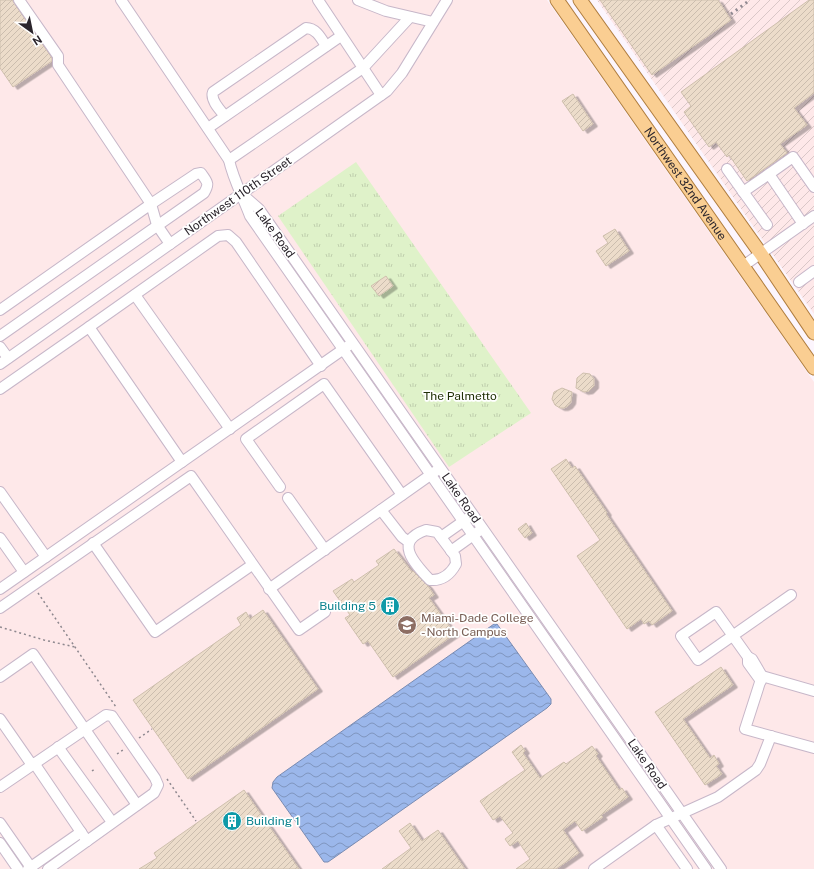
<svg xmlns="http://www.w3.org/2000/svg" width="814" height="869" viewBox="0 0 814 869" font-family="'Public Sans',sans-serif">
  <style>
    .industrial { fill: url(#industrial-furrows) }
    .education { fill: #fee8e9 }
    .park { fill: url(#park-tufts) }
    .water { fill: url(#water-waves); stroke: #798bb2 }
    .building { fill: url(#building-hatch); stroke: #cebfad; filter: url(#shadow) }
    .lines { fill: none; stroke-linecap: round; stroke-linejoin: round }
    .minor-casing { stroke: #c7b7c9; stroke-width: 12 }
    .major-casing { stroke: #b07e40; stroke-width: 15 }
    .path { stroke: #8d878e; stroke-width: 1.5; stroke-dasharray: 2 3; stroke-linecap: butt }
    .minor { stroke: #fff; stroke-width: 10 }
    .major { stroke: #face92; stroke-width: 13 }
    .rail { stroke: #908991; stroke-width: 3; stroke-dasharray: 2 4; stroke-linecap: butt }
    .labels { text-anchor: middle; stroke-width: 3.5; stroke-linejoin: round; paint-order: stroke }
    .street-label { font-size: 12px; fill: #2b252c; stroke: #fff }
    .park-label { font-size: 12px; fill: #213107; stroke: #fff }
    .culture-label { font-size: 12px; fill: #0d838f; stroke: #fff; text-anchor: end }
    .education-label { font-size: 12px; fill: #785e54; stroke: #fff; text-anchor: start }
  </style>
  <defs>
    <pattern id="industrial-furrows" width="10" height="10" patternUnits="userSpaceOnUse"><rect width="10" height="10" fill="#fee8e9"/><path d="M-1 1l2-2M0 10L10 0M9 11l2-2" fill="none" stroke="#dac7c8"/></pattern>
    <pattern id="park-tufts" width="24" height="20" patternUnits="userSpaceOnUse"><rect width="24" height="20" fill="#dff2c9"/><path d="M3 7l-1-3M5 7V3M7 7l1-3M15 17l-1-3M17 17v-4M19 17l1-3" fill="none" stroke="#c0cfad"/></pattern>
    <pattern id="water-waves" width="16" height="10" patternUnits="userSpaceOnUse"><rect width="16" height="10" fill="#9bb7eb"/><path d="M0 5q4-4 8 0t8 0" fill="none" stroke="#7f95bf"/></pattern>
    <pattern id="building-hatch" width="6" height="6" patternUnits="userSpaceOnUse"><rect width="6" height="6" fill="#ecdcca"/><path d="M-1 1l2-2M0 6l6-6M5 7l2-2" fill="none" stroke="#cbbdae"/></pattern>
    <filter id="shadow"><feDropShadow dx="4.5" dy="2.5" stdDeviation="0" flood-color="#0004"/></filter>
  </defs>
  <rect width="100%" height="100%" fill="#fcf5fd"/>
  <path class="industrial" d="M597 0H814V314Z"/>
  <path class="education" d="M0 0H547L814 382V869H0Z"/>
  <path class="park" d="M356 162 531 413 449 467 278 216Z"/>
  <path class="water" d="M494 624H497L551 699V704L547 708 328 862H324L272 788 273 782 277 777Z"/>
  <g class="building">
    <path d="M0 0H12L52 58V61L13 87 0 68Z"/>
    <path d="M600 0H718L731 20 652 75Z"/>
    <path d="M809 0H814V93L794 108 807 125 780 144 787 153 747 181 729 155 727 157 716 142 709 147 684 112 691 106 681 92Z"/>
    <path d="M573 94 593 124 583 131 562 101Z"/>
    <path d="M615 229 629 251 606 266 596 251 608 243 603 236Z"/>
    <path d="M386 276 393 286 379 296 371 286Z"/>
    <path d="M583 373 590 374 594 379V386L589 391 584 392 576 388 577 378Z"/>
    <path d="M562 388 572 392 571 402 568 406 564 408H560L555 405 552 399 554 392Z"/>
    <path d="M566 459 572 468 575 466 607 513 606 514 672 611 652 625 649 621 644 624 641 619 627 629 577 556 600 540 551 469Z"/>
    <path d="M526 523 532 533 525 538 518 529Z"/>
    <path d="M394 549 412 572 413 571 428 586 434 595 429 598 455 634 393 677 368 641 363 644 345 618 350 615 333 591 352 579 354 582 379 565 376 561Z"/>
    <path d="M263 610 318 689 188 779 133 700 241 625 237 618 246 612 250 619Z"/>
    <path d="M721 667 733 685 683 719 710 758 714 755 719 764 716 766 722 774 705 785 655 712Z"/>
    <path d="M521 745 525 751 523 753 540 778 564 762 566 764 592 746 598 754 596 756 619 790 622 788 628 797 601 815 603 817 582 831 575 821 563 830 579 853 556 869H516L530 859 518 841 510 846 505 839 513 833 500 816 493 820 480 801 525 770 512 752Z"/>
    <path d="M244 790 299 869H139L157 858 154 853Z"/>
    <path d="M410 823 422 841 438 830 465 869H382L411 848 399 831Z"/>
  </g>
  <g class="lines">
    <g class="minor-casing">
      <g id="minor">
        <path d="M121 0 229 160C233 179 243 197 250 216L706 869"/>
        <path d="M318 0 381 95"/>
        <path d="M358 0 386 11 433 22"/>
        <path d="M225 116C220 110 210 100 213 92L306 28C316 28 321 38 326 46"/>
        <path d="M208 128 341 36"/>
        <path d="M229 160 363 68 410 17"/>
        <path d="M727 169 767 225"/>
        <path d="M769 174 793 157 814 187"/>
        <path d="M743 192 769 174 803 224"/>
        <path d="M243 195 259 209 721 869"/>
        <path d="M743 266 814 216"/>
        <path d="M799 282 814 271"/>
        <path d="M135 295 230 429"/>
        <path d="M0 310 151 204 157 225 170 244"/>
        <path d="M89 327 218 236 228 235 236 242 321 366"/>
        <path d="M0 336 204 193C210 183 207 182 201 173L196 174 151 204 58 65V56L19 0"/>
        <path d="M0 347 8 358"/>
        <path d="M0 364 387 91 402 73 447 0"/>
        <path d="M0 389 89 327 182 462"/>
        <path d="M280 487 246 439 324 384 402 495"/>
        <path d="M0 492 46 557"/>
        <path d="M288 498 325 550"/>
        <path d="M381 510 402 537 409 542"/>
        <path d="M426 530 437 532 455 556 456 564C450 575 442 581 430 580 414 563 393 541 426 530Z"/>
        <path d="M441 537 468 518"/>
        <path d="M0 538 24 572"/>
        <path d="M93 543 155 632 252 565"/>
        <path d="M451 551 479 531"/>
        <path d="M0 589 348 346"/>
        <path d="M269 589 436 471"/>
        <path d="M0 608 191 476 299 630 325 612"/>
        <path d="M748 657 716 612 681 636 698 660 791 595"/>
        <path d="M0 677 33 654 137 805"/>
        <path d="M761 681 748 663V657L752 659 762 676"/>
        <path d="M814 691 762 676 745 729 814 748"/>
        <path d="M0 719 32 765"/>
        <path d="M58 747 112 822"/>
        <path d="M34 763 87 841"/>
        <path d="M0 787 106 715 112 716 114 719 155 778 158 785 154 793 48 869"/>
        <path d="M0 823 32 869"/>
        <path d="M656 825 687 869"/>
        <path d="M0 843 18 869"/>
        <path d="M28 869 81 832"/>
        <path d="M594 869 656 825 718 797 756 770 760 764 771 736"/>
      </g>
    </g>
    <g class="major-casing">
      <g id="major">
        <path id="s1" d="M557 0 814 368"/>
        <path d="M580 0 761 254 814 333"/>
      </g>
    </g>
    <g class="path">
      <path d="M38 593 116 707"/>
      <path d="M0 627 44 640 75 647"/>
      <path d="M139 738 152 729"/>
      <path d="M117 754 123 750"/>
      <path d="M92 771 96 768"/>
      <path d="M167 779 196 821"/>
    </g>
    <use href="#minor" class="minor"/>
    <use href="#major" class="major"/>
    <path class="rail" d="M731 14 750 0"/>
  </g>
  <defs>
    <g id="building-disc" transform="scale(1)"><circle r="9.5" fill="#0f9aa8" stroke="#fff"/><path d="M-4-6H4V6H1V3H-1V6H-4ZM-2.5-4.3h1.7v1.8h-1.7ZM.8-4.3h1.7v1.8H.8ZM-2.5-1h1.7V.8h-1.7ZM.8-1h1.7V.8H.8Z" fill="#fff"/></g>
    <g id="university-disc" transform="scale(1)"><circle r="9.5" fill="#8d6e63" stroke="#fff"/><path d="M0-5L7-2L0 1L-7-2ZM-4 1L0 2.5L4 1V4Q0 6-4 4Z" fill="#fff"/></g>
  </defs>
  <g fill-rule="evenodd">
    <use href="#building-disc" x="390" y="606"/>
    <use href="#university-disc" x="407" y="625"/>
    <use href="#building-disc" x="232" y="821"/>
  </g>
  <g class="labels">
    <g class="street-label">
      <text dy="4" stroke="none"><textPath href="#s1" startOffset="224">Northwest 32nd Avenue</textPath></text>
      <text transform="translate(238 196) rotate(-35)" y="4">Northwest 110th Street</text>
      <text transform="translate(275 233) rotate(54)" y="4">Lake Road</text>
      <text transform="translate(461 498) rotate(55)" y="4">Lake Road</text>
      <text transform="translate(647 764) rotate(55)" y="4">Lake Road</text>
    </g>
    <g class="park-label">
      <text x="460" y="400">The Palmetto</text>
    </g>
    <g class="culture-label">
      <text x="376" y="610">Building 5</text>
      <text x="246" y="825" text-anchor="start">Building 1</text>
    </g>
    <g class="education-label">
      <text x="421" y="622">Miami-Dade College<tspan x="421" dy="14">- North Campus</tspan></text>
    </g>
  </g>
  <g transform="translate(32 32) rotate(147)" stroke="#ffffff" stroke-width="3" paint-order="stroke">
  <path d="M0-3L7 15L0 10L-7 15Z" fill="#2b252c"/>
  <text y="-6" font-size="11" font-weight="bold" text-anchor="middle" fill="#2b252c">N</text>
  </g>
</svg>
